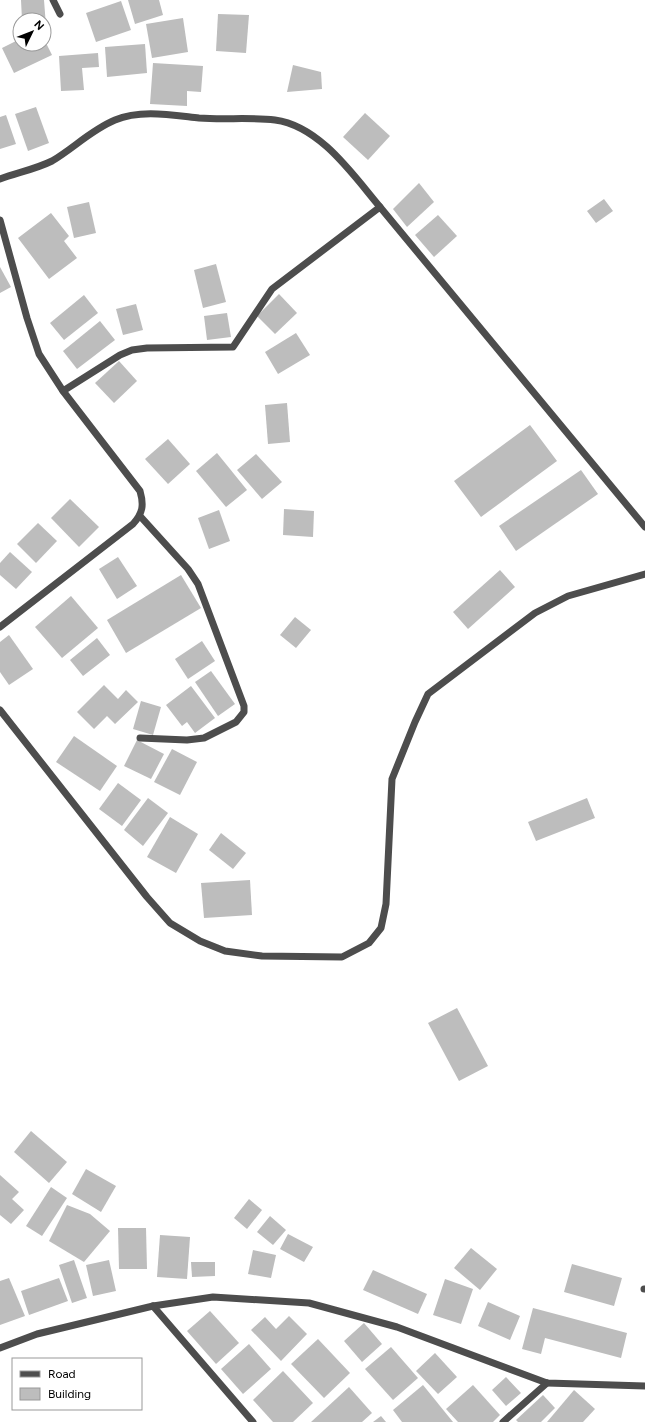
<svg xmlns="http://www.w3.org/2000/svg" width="645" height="1422" viewBox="0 0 645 1422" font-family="Figtree,sans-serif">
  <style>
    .building { fill: #bdbdbd }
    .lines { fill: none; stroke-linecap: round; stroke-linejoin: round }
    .minor { stroke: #4d4d4d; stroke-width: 7 }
  </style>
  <rect width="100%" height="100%" fill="#fff"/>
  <g class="building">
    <path d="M21 0H44L46 26H44V20H22Z"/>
    <path d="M128 0H159L163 15 135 24Z"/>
    <path d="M121 1 131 30 96 42 86 13Z"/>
    <path d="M218 14 249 15 246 53 216 51Z"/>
    <path d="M183 18 188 52 152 58 146 24Z"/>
    <path d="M20 39V44H44V39L52 55 14 73 2 48Z"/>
    <path d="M145 44 147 73 107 77 105 47Z"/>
    <path d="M98 53 99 67 82 68 84 90 61 91 59 56Z"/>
    <path d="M153 63 203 66 201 92 187 91V106L150 104Z"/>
    <path d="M293 65 321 72 322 89 287 92Z"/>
    <path d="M36 107 49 143 28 151 15 114Z"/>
    <path d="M365 113 390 136 368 160 343 137Z"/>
    <path d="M6 115 16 144 0 149V117Z"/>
    <path d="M419 183 434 202 407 227 393 209Z"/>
    <path d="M604 199 613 211 596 223 587 211Z"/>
    <path d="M89 202 96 233 74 238 67 207Z"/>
    <path d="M51 213 69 236 64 241 77 258 49 279 18 238Z"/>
    <path d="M438 215 457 236 434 257 415 235Z"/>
    <path d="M216 264 226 302 203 308 194 270Z"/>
    <path d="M0 267 11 287 0 293Z"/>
    <path d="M279 294 297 313 275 334 257 316Z"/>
    <path d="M84 295 98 313 64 340 50 323Z"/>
    <path d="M136 304 143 330 123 335 116 309Z"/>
    <path d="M227 313 231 337 207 340 204 316Z"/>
    <path d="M100 321 115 340 77 369 63 351Z"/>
    <path d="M296 333 310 355 278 374 265 352Z"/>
    <path d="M119 361 137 381 114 403 95 383Z"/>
    <path d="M287 403 290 442 268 444 265 405Z"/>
    <path d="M530 425 557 461 481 517 454 481Z"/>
    <path d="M168 439 190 464 168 484 145 459Z"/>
    <path d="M217 453 247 490 226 507 196 471Z"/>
    <path d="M256 454 282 482 262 499 237 470Z"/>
    <path d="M581 470 598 494 516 551 499 526Z"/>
    <path d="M70 499 99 527 79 547 51 518Z"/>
    <path d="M284 509 314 511 313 537 283 535Z"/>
    <path d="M219 510 230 541 209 549 198 518Z"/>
    <path d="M38 523 57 541 36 563 17 544Z"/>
    <path d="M10 552 32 572 16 589 0 575V563Z"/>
    <path d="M118 557 137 586 117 599 99 569Z"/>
    <path d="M500 570 515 587 468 629 453 612Z"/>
    <path d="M181 575 201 608 126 653 107 620Z"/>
    <path d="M71 596 98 628 62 658 35 627Z"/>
    <path d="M295 617 311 630 296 648 280 635Z"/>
    <path d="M9 635 33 669 9 685 0 672V642Z"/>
    <path d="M97 638 110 655 83 676 70 660Z"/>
    <path d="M202 641 215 661 188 679 175 659Z"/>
    <path d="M211 671 235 704 218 716 195 682Z"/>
    <path d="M104 685 118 699 126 690 138 702 115 724 107 716 94 729 77 712Z"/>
    <path d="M191 686 215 718 195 733 187 722 182 726 166 705Z"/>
    <path d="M141 701 161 707 153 735 133 729Z"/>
    <path d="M74 736 117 766 100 791 56 762Z"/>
    <path d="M137 740 164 754 151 779 124 766Z"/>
    <path d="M172 749 197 762 180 795 154 782Z"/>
    <path d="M118 783 141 800 122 826 99 809Z"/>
    <path d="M148 798 168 813 143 846 124 830Z"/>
    <path d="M587 798 595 818 536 841 528 822Z"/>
    <path d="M170 817 198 834 176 873 147 857Z"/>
    <path d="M221 833 246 853 233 869 209 850Z"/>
    <path d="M250 880 252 915 204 918 201 883Z"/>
    <path d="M457 1008 488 1066 459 1081 428 1023Z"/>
    <path d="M31 1131 67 1162 49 1183 14 1152Z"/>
    <path d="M86 1169 116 1186 101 1212 72 1194Z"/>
    <path d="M0 1175 19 1192 12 1199 24 1210 11 1224 0 1215Z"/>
    <path d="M51 1187 67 1198 42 1236 26 1226Z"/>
    <path d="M249 1199 262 1210 247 1229 234 1218Z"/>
    <path d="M67 1205 90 1214 110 1231 84 1262 49 1241Z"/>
    <path d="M270 1216 286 1230 273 1245 257 1232Z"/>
    <path d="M118 1228H146L147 1269H119Z"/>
    <path d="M288 1234 313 1247 304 1262 280 1249Z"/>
    <path d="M160 1235 190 1237 187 1279 157 1277Z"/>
    <path d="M471 1248 497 1269 480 1290 454 1268Z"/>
    <path d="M253 1250 276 1255 271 1278 248 1274Z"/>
    <path d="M74 1260 87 1298 72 1303 59 1265Z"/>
    <path d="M109 1260 116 1291 93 1296 86 1265Z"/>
    <path d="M191 1262H215V1276L192 1277Z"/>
    <path d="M572 1264 622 1278 614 1306 564 1292Z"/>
    <path d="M373 1270 427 1294 418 1314 363 1290Z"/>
    <path d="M9 1278 25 1316 0 1325V1281Z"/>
    <path d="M59 1278 68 1301 29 1315 21 1291Z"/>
    <path d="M445 1279 473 1289 461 1324 433 1315Z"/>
    <path d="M488 1302 520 1316 510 1340 478 1326Z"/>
    <path d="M533 1308 627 1333 621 1358 545 1338 541 1354 522 1349Z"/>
    <path d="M210 1311 239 1343 216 1364 187 1331Z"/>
    <path d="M289 1316 307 1334 281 1361 251 1330 265 1317 276 1329Z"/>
    <path d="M364 1323 382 1344 362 1362 344 1341Z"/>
    <path d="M318 1339 350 1373 324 1398 291 1364Z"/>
    <path d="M249 1344 271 1369 243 1394 221 1369Z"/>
    <path d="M391 1347 418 1378 393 1400 365 1369Z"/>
    <path d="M435 1353 457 1377 438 1394 416 1371Z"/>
    <path d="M283 1371 313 1403 293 1422H273L253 1400Z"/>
    <path d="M506 1377 521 1393 506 1406 492 1390Z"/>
    <path d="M423 1385 453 1422H402L393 1410Z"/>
    <path d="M473 1385 500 1415 493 1422H458L446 1409Z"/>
    <path d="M349 1387 372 1413 362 1422H311Z"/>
    <path d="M574 1390 595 1409 583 1422H547Z"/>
    <path d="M543 1395 555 1408 541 1422H518L516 1420Z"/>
    <path d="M381 1416 386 1422H373Z"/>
  </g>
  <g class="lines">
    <g class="minor">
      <path d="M53 0 60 14"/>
      <path d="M0 179C16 173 36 169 52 161 74 148 91 130 115 120 140 109 172 115 199 118 224 120 250 117 275 120 320 126 353 175 380 207"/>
      <path d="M0 220 27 318 39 354 63 391 140 491C144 505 143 513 133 524L0 627"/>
      <path d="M63 391 120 355 132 350 147 348 233 347 272 289 380 207 645 527"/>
      <path d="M0 710 147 897 170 923 200 941 225 951 262 956 342 957 369 943 381 928 386 904 392 779 415 722 428 694 535 613 568 596 645 574"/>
      <path d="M140 738 187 740 204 738 236 722 244 712V706L198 584 188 569 140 516"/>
      <path d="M644 1289H645"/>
      <path d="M153 1306 253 1422"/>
      <path d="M0 1348 37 1334 153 1306 213 1297 309 1303 397 1327 547 1383 645 1386"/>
      <path d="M503 1422 547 1383"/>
    </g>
  </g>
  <rect x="12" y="1358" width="130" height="52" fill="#ffffff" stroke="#999999"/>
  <rect x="20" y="1371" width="20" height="6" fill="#4d4d4d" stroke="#999999"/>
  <text x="48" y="1378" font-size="12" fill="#000000">Road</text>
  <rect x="20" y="1388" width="20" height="12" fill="#bdbdbd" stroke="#999999"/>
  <text x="48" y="1398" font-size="12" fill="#000000">Building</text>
  <g transform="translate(32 32) rotate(47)"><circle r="19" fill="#ffffff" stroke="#999999"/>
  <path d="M0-3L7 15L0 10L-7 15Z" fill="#000000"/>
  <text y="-6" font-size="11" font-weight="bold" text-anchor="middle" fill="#000000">N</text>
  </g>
</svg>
